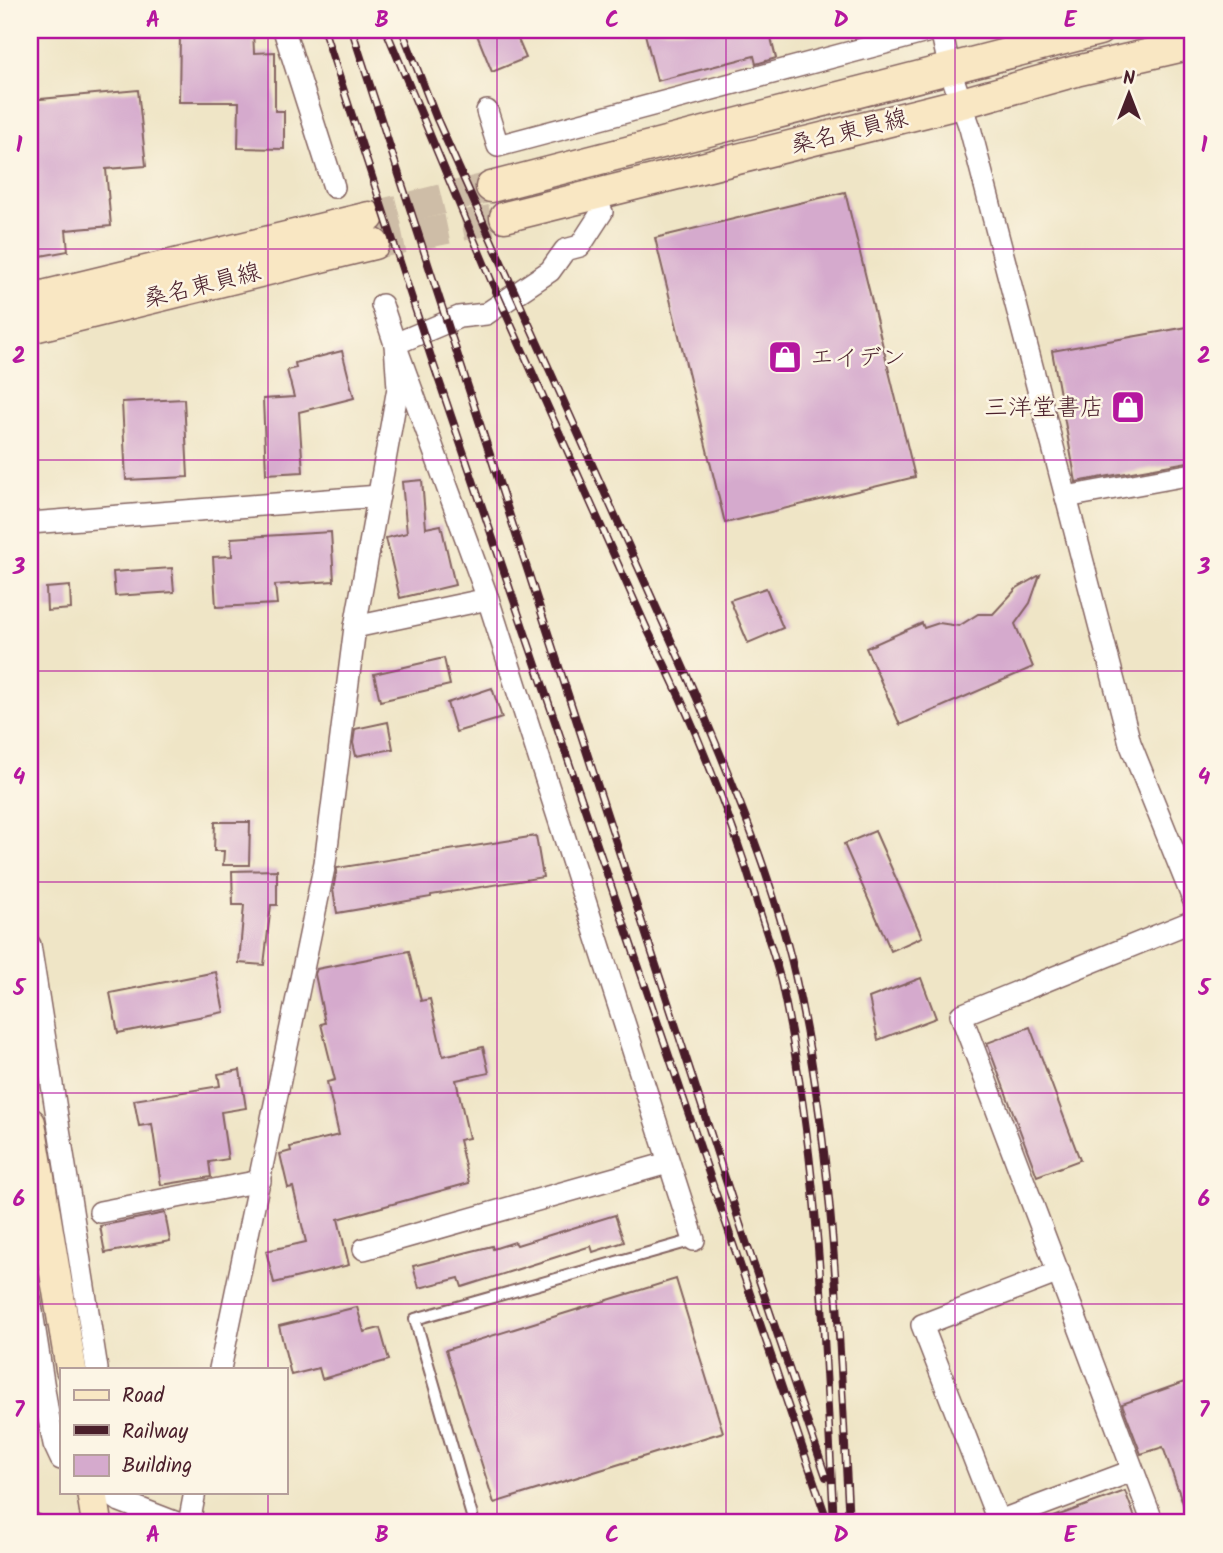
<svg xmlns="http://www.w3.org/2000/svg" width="1223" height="1553" viewBox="0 0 1223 1553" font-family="Kalam,'Klee One',sans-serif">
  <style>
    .building { fill: #d5aacd }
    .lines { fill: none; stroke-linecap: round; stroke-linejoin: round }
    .secondary-tunnel { stroke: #cebda7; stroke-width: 30; stroke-dasharray: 30 15; stroke-linecap: butt }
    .lane-casing { stroke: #846461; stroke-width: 14 }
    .street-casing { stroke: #846461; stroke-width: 24 }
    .secondary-casing { stroke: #846461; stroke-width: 33 }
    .lane { stroke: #fff; stroke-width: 10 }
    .street { stroke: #fff; stroke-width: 21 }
    .secondary { stroke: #f9e7c3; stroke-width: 30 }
    .rail-casing { stroke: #4a1f2b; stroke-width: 8 }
    .rail { stroke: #fcf5e5; stroke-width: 5; stroke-dasharray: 16; stroke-linecap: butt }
    .grid { fill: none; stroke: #b5179e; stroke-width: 2; stroke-opacity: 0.55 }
    .labels { text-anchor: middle; stroke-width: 5; stroke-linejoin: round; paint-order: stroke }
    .street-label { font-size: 24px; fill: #4a1f2b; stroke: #fcf5e5 }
    .poi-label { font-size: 24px; fill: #4a1f2b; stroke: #fcf5e5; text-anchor: start }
    .neatline { fill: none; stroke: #b5179e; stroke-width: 2.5 }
    .grid-label { font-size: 23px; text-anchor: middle; font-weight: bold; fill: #b5179e }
  </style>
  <rect width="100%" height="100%" fill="#fcf5e5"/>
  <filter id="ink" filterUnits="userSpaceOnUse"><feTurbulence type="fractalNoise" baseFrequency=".0143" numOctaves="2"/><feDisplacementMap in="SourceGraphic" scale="14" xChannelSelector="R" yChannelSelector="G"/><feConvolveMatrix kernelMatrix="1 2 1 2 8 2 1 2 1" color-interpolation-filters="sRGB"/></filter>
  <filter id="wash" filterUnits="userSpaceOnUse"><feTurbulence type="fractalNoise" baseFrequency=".00686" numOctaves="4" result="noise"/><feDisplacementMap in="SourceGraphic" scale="28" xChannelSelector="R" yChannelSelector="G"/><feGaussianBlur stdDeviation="1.57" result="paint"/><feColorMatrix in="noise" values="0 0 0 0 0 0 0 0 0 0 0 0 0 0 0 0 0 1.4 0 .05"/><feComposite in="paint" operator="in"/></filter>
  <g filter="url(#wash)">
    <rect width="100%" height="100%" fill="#efe5c6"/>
    <g id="blocks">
      <g class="building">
        <path d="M227 30H253L254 53 275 52V111H284V149L238 148 239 102H179L180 33H227Z"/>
        <path d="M475 30H514L526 58 492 72Z"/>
        <path d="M644 30H769L776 58 756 64 754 56 657 81Z"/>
        <path d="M138 90 146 166 106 169 111 226 66 230 68 251 30 258V100Z"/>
        <path d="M845 192 915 477 725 523 655 238Z"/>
        <path d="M1193 326V461L1076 482 1052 351Z"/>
        <path d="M342 351 354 398 299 412 303 472 266 474 263 399 294 397 287 370 296 368 295 363Z"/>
        <path d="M184 399 188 477 126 480 122 402Z"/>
        <path d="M422 480 426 528 441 525 455 585 400 598 386 538 407 533 402 482Z"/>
        <path d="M331 532 334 581 275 585 277 604 216 607 213 557 232 556 231 538Z"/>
        <path d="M172 568 174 592 115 596 113 572Z"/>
        <path d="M1040 575 1030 603 1015 624 1033 667 900 725 866 648 922 623 924 628 939 623 959 626 978 614H993L1017 588Z"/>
        <path d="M70 586 71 609 47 611 46 588Z"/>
        <path d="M766 588 783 628 748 643 730 600Z"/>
        <path d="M444 658 450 685 380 701 374 674Z"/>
        <path d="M492 688 502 718 456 732 447 703Z"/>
        <path d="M388 722 393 749 356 756 353 743 355 729Z"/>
        <path d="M215 822H250L249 865H223L224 851H214Z"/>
        <path d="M875 831 922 937 891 951 844 844Z"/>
        <path d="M536 836 543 877 431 895V897L337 913 333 890 337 868Z"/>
        <path d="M277 870V905H271L264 965 239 963 244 905H233L232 871Z"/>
        <path d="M409 951 421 1001 430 999 443 1056 483 1047 489 1073 456 1080 469 1138 459 1140 469 1183 338 1219 349 1265 274 1283 266 1251 306 1242 293 1187 288 1188 280 1154 291 1151 290 1147 339 1135 327 1082 335 1080 321 1024 325 1023 315 974 317 969Z"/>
        <path d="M216 972 224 1012 118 1033 110 993Z"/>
        <path d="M921 978 936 1018 878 1040 869 998Z"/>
        <path d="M1030 1027 1080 1160 1037 1176 987 1043Z"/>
        <path d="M240 1070 246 1108 221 1112 228 1159 209 1162 211 1177 161 1185 152 1124 139 1126 134 1100 220 1086 218 1074Z"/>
        <path d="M165 1213 170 1241 105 1253 100 1226Z"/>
        <path d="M615 1215 624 1242 593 1252 591 1246 462 1287 459 1278 419 1288 413 1266 492 1246 493 1249 515 1242 517 1245Z"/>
        <path d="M676 1279 723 1432 494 1503 446 1350Z"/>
        <path d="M357 1307 364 1332 380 1328 389 1360 322 1379 319 1368 291 1375 279 1326Z"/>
        <path d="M1193 1379V1523H1190L1163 1447 1141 1454 1122 1404Z"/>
        <path d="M1125 1491 1137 1523H1043V1521Z"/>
      </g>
    </g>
  </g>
  <g filter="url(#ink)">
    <use href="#blocks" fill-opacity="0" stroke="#846461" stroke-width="2"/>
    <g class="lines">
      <g class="secondary-tunnel">
        <path d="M369 217 491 187"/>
        <path d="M374 244 505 217"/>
      </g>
      <g class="lane-casing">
        <path id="lane" d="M474 1523 415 1319 694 1240"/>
      </g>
      <g class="street-casing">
        <g id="street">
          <path d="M284 30 334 187"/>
          <path d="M941 30 950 70 970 128 1130 743 1193 899"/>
          <path d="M487 111 498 146 934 30"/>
          <path d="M602 212 580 246 565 250 550 271 486 314 459 317 395 344 488 599 694 1240"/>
          <path d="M1066 497 1193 474"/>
          <path d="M30 523 379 496"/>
          <path d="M355 627 488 599"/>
          <path d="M30 945 97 1369"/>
          <path d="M100 1212 260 1181"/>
          <path d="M364 1249 668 1163"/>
          <path d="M30 1299 48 1414 54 1444 61 1459"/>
          <path d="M220 1369 325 863 355 627 398 388 395 344 382 305"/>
          <path d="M107 1492 120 1501 177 1523"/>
          <path d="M999 1521 1132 1471"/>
          <path d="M189 1523 195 1492"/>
          <path d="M999 1523 922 1325 1059 1272"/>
          <path d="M1153 1523 961 1015 1193 921"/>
        </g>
      </g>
      <g class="secondary-casing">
        <g id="secondary">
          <path d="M491 187 1099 30"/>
          <path d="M505 217 962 103 1076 71 1193 44"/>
          <path d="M30 299 369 217"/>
          <path d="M30 328 374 244"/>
          <path d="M30 1123 71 1369"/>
          <path d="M92 1492 97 1523"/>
        </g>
      </g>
      <use href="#lane" class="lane"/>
      <use href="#street" class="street"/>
      <use href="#secondary" class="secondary"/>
      <g class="rail-casing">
        <g id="rail">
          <path d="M324 30 431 357 828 1523"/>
          <path d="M352 30 743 1233 826 1477"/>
          <path d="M386 30 491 280 647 629C693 719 730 813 759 909 767 935 776 960 782 986 820 1162 824 1344 834 1523"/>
          <path d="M402 30 436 117 696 696C734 786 773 879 795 975 835 1155 839 1340 849 1523"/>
          <path d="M30 1512 44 1523"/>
        </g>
      </g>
      <use href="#rail" class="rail"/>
    </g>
  </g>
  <path class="grid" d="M268 30V1369M497 30V1523M726 30V1523M955 30V1523M30 249H1193M30 460H1193M30 671H1193M30 882H1193M30 1093H1193M30 1304H1193M268 1492V1523"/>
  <defs>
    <g id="shop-square" transform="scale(1.75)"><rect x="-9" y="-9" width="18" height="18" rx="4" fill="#b5179e" stroke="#fcf5e5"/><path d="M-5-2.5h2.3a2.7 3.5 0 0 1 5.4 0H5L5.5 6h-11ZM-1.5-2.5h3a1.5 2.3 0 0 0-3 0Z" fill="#fff"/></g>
  </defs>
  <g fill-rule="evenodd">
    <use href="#shop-square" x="785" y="357"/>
    <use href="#shop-square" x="1128" y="407"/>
  </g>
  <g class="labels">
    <g class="street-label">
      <text transform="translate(849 131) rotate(-14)" y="8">桑名東員線</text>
      <text transform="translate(202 285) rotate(-14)" y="8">桑名東員線</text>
    </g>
    <g class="poi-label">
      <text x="810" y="365">エイデン</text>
      <text x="1104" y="415" text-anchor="end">三洋堂書店</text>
    </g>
  </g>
  <rect width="1223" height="1553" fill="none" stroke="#fcf5e5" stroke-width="77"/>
  <rect x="60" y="1368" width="228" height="126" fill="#fcf5e5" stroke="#b59f9b" stroke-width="2"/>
  <rect x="74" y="1390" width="35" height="10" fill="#f9e7c3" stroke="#b59f9b" stroke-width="2"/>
  <text x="122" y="1402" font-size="21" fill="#4a1f2b">Road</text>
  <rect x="74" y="1425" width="35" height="10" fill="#4a1f2b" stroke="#b59f9b" stroke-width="2"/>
  <text x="122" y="1438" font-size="21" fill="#4a1f2b">Railway</text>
  <rect x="74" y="1455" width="35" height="21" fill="#d5aacd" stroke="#b59f9b" stroke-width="2"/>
  <text x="122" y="1472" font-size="21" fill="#4a1f2b">Building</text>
  <g transform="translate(1129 94)" stroke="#fcf5e5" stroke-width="5" paint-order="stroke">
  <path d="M0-5L12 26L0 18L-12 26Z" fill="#4a1f2b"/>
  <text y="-10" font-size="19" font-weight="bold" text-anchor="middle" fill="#4a1f2b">N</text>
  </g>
  <rect x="38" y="38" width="1146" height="1476" class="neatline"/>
  <g class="grid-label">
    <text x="153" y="27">A</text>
    <text x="382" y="27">B</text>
    <text x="612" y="27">C</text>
    <text x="841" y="27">D</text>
    <text x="1070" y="27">E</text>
    <text x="19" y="152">1</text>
    <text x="1204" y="152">1</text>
    <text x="19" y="363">2</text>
    <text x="1204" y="363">2</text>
    <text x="19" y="574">3</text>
    <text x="1204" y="574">3</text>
    <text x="19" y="784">4</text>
    <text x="1204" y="784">4</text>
    <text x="19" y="995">5</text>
    <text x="1204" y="995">5</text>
    <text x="19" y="1206">6</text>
    <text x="1204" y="1206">6</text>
    <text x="19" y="1417">7</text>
    <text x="1204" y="1417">7</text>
    <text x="153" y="1542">A</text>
    <text x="382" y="1542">B</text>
    <text x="612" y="1542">C</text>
    <text x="841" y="1542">D</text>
    <text x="1070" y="1542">E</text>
  </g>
</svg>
